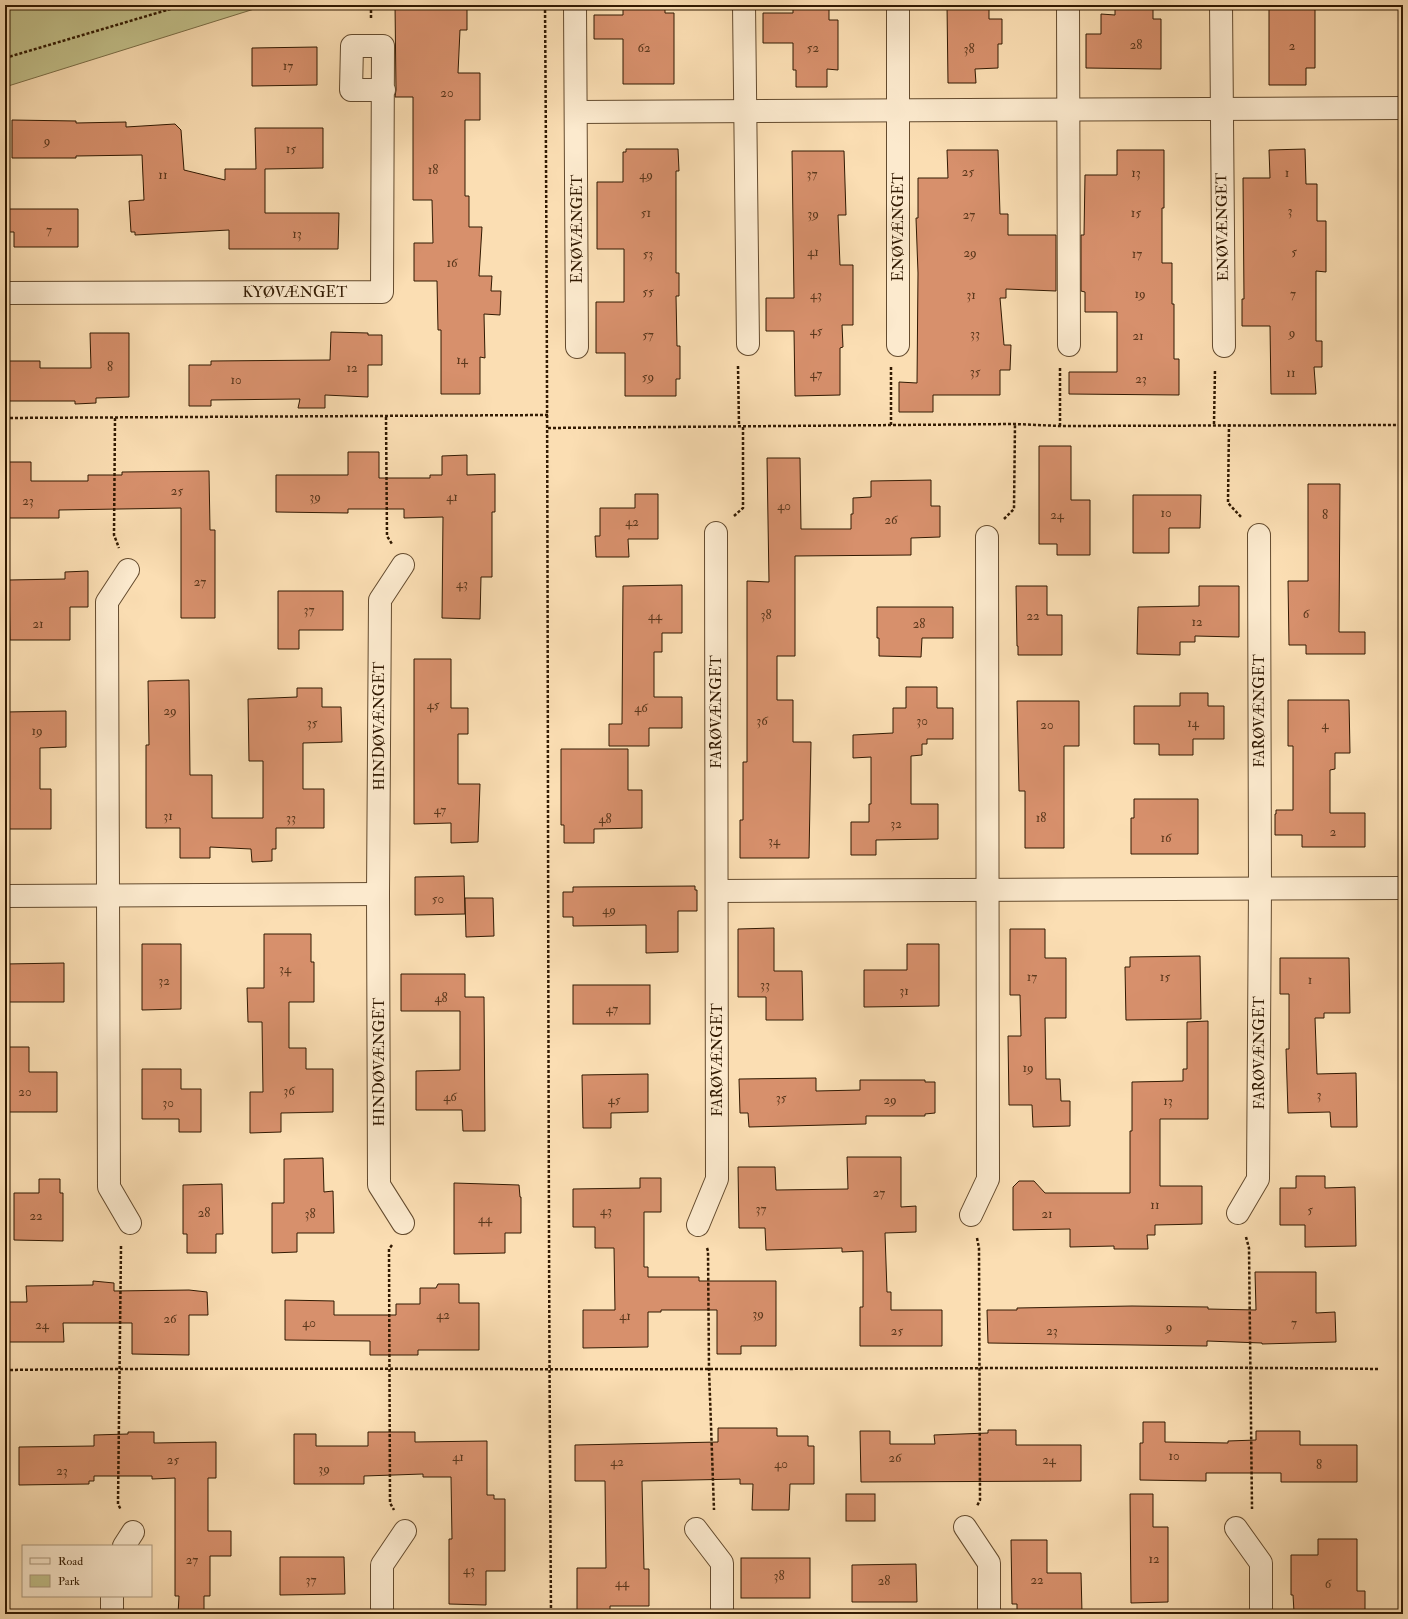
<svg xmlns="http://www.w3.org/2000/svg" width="1408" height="1619" viewBox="0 0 1408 1619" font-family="'IM FELL Double Pica',serif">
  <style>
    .green { fill: #c2c08a; stroke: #7a6d46 }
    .building { fill: #d7906c; stroke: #321a02 }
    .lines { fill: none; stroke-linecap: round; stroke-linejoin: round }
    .minor-casing { stroke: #644b2e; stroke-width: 24 }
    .path { stroke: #321a02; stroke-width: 2.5; stroke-dasharray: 3 2; stroke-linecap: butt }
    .minor { stroke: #fceace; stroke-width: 22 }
    .labels { text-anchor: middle; stroke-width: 3; stroke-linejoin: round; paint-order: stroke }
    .number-label { font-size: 13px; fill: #5b381c }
    .street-label { font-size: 15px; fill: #321a02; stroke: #fceace }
  </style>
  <rect width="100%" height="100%" fill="#fbdeb3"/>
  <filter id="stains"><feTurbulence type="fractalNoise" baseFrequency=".005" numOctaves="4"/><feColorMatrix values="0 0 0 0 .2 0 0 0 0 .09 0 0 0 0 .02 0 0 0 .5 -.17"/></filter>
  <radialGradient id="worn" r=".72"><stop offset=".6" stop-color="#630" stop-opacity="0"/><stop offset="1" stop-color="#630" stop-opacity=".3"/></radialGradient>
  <path class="green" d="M5 5H267L5 87Z"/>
  <g class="building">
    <path d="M395 5H467V30H460L458 73H480V120H465V196H469V227H482L479 276H492L491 291H501L500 315 484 314 485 358 480 357V394H441V330H438L437 281H414V243H433L432 200H413V97H395L396 90Z"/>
    <path d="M623 5H665V13H674V84H623V39H594V15H623Z"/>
    <path d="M793 5H829V20H838V70L827 69V87H796V70H793V43H763V13H793Z"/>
    <path d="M947 5H989V19H1002V44H998V68L975 69 976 83H948Z"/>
    <path d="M1115 5H1153V19H1161V69L1086 68V34H1101V14L1115 15Z"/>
    <path d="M1269 5H1315V68H1306V85H1269Z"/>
    <path d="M317 47V85L252 86V48Z"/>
    <path d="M12 120 76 121V123L126 122V127L175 124 181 130 184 170 225 180V169H256L255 128H323V168L265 169V213H339L338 249H229V230L135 235V232H131L129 201 144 200 142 155 76 156V158H12Z"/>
    <path d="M626 149H678L679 171H676V273H679V296H676L677 346H680V379H676V396H625V353H596V302H624V249H597V182H623V152H626Z"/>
    <path d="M1305 149 1306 184H1317V221H1326V272L1316 271V341H1322V367H1314L1316 394H1271L1270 326H1242V299H1244L1243 178H1270L1269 150Z"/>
    <path d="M947 150H998L1000 214H1008V235H1056V291L1006 289V298H1000L1004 345H1011L1010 370H1000V395H933V412H899V382L917 383 918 273 916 218H918V178H948Z"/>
    <path d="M1117 150H1164V208H1162V263H1172V304H1174V359H1179V395L1069 394V372H1117V312H1085V292L1081 291V235H1084L1085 175H1117Z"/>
    <path d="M792 151H844L846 215H838L840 265H853V325H842L843 347 840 348V395L795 396 794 331H766V298H794Z"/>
    <path d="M5 209H78V247H14V232H5Z"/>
    <path d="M331 332 368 333V335H382V365H368V397L325 395V408H298L300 399 211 400V406H189V365H211V361L330 360Z"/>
    <path d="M90 333H129V397L96 398V403L75 404V401H5V361H40V368H91Z"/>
    <path d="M1039 446H1071V500H1090V555H1057V544H1039Z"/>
    <path d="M348 452H379V478H430V475H442V456L467 455V475L495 474V512H492V577H481L480 619 442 618 443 517 404 518V509H348V513L276 512V475H348Z"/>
    <path d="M767 458H800L801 529H851V514H853V498L871 497V481L931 480V506H940V537L911 538V555L795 556V656H777V700H793V742H811L809 858H740V820H743V762H747V581L769 582Z"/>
    <path d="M6 462H31V481H88V475H122V472L209 471 210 530H215V618H181V508L59 510V518H5Z"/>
    <path d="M1308 484H1340L1339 632H1365V654H1306V645H1289L1288 581H1308Z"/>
    <path d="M635 494H658V539H628L629 557H596L595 536H600V508H635Z"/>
    <path d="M1133 495H1201L1200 528H1169V553H1133Z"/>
    <path d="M88 571V607H70V640H10L9 580 65 579V572Z"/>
    <path d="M682 585V633H662V652H654V697H682V728H649V746H609V724H622L623 586Z"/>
    <path d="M1016 586H1047V615H1062V655H1018V646H1017Z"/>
    <path d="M1199 586H1239V637L1195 636V642H1180V655L1137 654 1138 607 1199 606Z"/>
    <path d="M278 591H343V630H299V649H278Z"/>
    <path d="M877 607H953V638H922L921 657 879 656V638H877Z"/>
    <path d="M414 659H451V708H468V734H458V784H480L478 842 451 843V823L414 824Z"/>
    <path d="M189 680 190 775H212V818H263V761H249L248 699 297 697V688H322V707H341L342 742 303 743V789H324V828H276V849H272V861L252 862 251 849 210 847V858H180V828H146V745H149L148 681Z"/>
    <path d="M906 687H937V708H953V739H927V744H922V755L911 756V804H938V839L876 840V855H851V822H869V804H871V757L853 758V735L893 733V708H906Z"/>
    <path d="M1180 693H1208V706H1224V739H1193V755H1159V744H1134V706H1180Z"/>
    <path d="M1288 700H1349L1350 753H1335V769L1330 770V813H1365V847H1302V835H1275V814H1276V810H1293V746H1288Z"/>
    <path d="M1017 701H1079V746H1064V848H1025V791H1019Z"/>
    <path d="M66 711V747L40 748V789H51V829H5V712Z"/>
    <path d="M561 749H628V790H642V828L594 829V843H564V825H561Z"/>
    <path d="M1134 799H1198V854H1131V818H1134Z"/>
    <path d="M464 876 465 914 415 915V877Z"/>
    <path d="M695 886V890H697V911H678V952L646 953V925L573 926V917H563V892H573V887Z"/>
    <path d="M465 898H493L494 936 466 937Z"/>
    <path d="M774 928V971H802L803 1020H766V997H738V929Z"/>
    <path d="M1010 929H1045V958H1066V1018H1045L1046 1079H1060L1061 1101H1070V1126L1033 1127 1032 1105H1009L1008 1036H1021L1020 995H1010Z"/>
    <path d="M264 934H311V962H314V1002H289V1048H306V1069H333V1112L281 1113V1132L250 1133V1092H263L262 1022H248L247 988H264Z"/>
    <path d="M142 944H181V1009L142 1010Z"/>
    <path d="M907 944H939V1006L864 1007V970H907Z"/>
    <path d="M1200 956 1201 1019 1126 1020 1125 967H1130V957Z"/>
    <path d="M1280 958H1349L1350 1013H1324V1018H1315L1317 1074 1356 1073 1357 1127H1331L1330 1112 1288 1113 1286 1049H1289V994H1280Z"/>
    <path d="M64 963V1002H5V964Z"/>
    <path d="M401 974H465V997H484L485 1131H463L462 1110H416V1071L460 1070V1011H401Z"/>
    <rect x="573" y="985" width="77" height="39"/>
    <path d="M1208 1021V1119H1160V1186H1202V1224L1155 1225V1235H1147L1148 1249H1114V1246L1070 1247V1229L1013 1230V1187L1019 1181H1034L1045 1193H1130V1131H1132V1082L1183 1081V1069H1187V1022Z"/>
    <path d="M5 1047H29V1072H57V1112H5Z"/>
    <path d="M142 1069H181V1089H201V1132H179V1119H142Z"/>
    <path d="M648 1074V1112L611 1113V1128H583L582 1075Z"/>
    <path d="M816 1078V1091L860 1090V1080H925V1082H935V1113L925 1114V1116H866V1124L749 1127 748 1113H740L739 1079Z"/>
    <path d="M847 1157H901V1207L916 1206V1232L885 1233 887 1292H891V1310H942V1346H860V1307H863V1251L842 1252V1248L766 1250 765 1228H739L738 1167H775L776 1190 848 1189Z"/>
    <path d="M323 1158 324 1192 333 1191 334 1233H297V1252L272 1253V1203H284V1159Z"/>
    <path d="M1296 1176H1325V1188L1355 1187 1356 1246 1305 1247V1225H1280V1188H1296Z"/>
    <path d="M640 1178H661V1212H644V1267H648V1277H699V1281H776V1346H741V1354H717V1310H661V1312H648V1347L583 1348V1310H615L614 1248H595V1227H573V1189L640 1188Z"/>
    <path d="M39 1179H60V1193H63V1241L14 1240V1193H39Z"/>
    <path d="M454 1183 519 1185 520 1197H521V1233H505V1253L454 1254Z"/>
    <path d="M222 1184 223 1234H216V1253H187V1234H183V1185Z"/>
    <path d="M1255 1272H1316V1313L1335 1312 1336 1342 1262 1344V1343L1207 1341V1346L988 1343 987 1310H1017V1308L1132 1306 1208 1307V1309L1256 1310Z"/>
    <path d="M93 1281 114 1283V1291L189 1290 207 1292 208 1315H189V1355L132 1354V1323H63L64 1342H5V1302H27L26 1286 93 1285Z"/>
    <path d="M438 1284H459V1303H479V1350H418V1355H370V1341L285 1340V1300L334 1301V1315H396V1304H420V1288H436Z"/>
    <path d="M1143 1422H1165V1442L1228 1443V1441L1256 1440V1431H1300V1445H1357V1482H1281V1473H1206V1481L1140 1480V1443H1143Z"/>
    <path d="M718 1428H777V1436H808V1446H814V1484H790L789 1510H752L753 1484H740V1479L642 1481 644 1569H649V1606H610V1614H577V1568H606L605 1481H575V1445L718 1442Z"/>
    <path d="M988 1430H1016V1445H1081V1481L861 1482 860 1431H890V1444H935L934 1435 988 1433Z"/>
    <path d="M128 1432H154V1443L216 1442V1478H208V1531H231V1556H210V1596H204V1614H178L179 1596H175V1478L152 1479V1476H94V1481H89V1484L19 1485V1447L94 1446V1435L128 1434Z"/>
    <path d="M368 1432H415V1442L487 1441V1495H494V1499H505V1571H486V1605L449 1604V1539H452L451 1477H423V1474L364 1476V1484H294V1434H316V1446H368Z"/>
    <rect x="846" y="1494" width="29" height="27"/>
    <path d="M1130 1494H1153V1527H1168V1602L1131 1603Z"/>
    <path d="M1318 1539H1357V1591H1365V1612H1294L1293 1595H1291V1555H1318Z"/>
    <path d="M1011 1540H1047V1573H1081L1082 1613H1017V1604H1012Z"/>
    <path d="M280 1557H344L345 1594 280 1595Z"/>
    <rect x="741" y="1558" width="69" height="40"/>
    <path d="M916 1564 917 1602H852V1565Z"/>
  </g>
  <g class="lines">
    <g class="minor-casing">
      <g id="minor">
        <path d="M575 5 577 347"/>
        <path d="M744 5 748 344"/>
        <path d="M1068 5 1069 345"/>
        <path d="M1221 5 1224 346"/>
        <path d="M577 112 1403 108"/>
        <path d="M5 293 382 292 383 46H352L351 90H384"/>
        <path d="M898 345V5"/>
        <path d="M403 565 380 600 378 894 379 1185 403 1223"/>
        <path d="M128 570 107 602 109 1187 130 1223"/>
        <path d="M717 891 1403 888"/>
        <path d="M5 896 378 894"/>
        <path d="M1238 1213 1258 1179 1260 888 1259 535"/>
        <path d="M971 1215 988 1179 987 537"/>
        <path d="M698 1225 717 1179 716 533"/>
        <path d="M965 1527 989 1563V1614"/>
        <path d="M1236 1528 1261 1563V1614"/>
        <path d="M696 1529 722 1563V1614"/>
        <path d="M124 1546 133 1532"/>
        <path d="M112 1614V1596"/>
        <path d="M382 1614V1565L405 1531"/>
      </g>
    </g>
    <g class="path">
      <path d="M371 5V20"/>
      <path d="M545 5C549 541 547 1078 551 1614"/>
      <path d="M5 58 184 5"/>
      <path d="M738 366 739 426"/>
      <path d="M891 367V425"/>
      <path d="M386 417 387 536 392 544"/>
      <path d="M5 418 548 415"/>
      <path d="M115 418 114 535 119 548"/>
      <path d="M1214 424 1215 369"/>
      <path d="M1229 424 1228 503 1242 518"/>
      <path d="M1060 426V368"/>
      <path d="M548 428 1015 424 1060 426 1403 425"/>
      <path d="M734 516 743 508V426"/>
      <path d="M1004 519 1014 509 1015 424"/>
      <path d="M1246 1237 1249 1248 1252 1509"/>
      <path d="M977 1238 979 1248 980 1500 977 1506"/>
      <path d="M392 1245 389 1249 390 1503 394 1510"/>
      <path d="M121 1246 118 1504 121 1510"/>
      <path d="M707 1248 708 1251 709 1369 714 1510"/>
      <path d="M5 1370C240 1367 474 1370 709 1369 932 1369 1156 1366 1379 1369"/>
    </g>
    <use href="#minor" class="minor"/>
  </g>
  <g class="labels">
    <g class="number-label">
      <text x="1136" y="49">28</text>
      <text x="1292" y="50">2</text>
      <text x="644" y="52">62</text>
      <text x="813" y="52">52</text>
      <text x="969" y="53">38</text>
      <text x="288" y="70">17</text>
      <text x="447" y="97">20</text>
      <text x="47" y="145">9</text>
      <text x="291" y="153">15</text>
      <text x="433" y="174">18</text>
      <text x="968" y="176">25</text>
      <text x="1136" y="177">13</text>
      <text x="1287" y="177">1</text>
      <text x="812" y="178">37</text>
      <text x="163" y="179">11</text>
      <text x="646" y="179">49</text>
      <text x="1290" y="215">3</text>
      <text x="646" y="217">51</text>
      <text x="1136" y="217">15</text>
      <text x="813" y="218">39</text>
      <text x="969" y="219">27</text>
      <text x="49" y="234">7</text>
      <text x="297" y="238">13</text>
      <text x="813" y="256">41</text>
      <text x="1294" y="256">5</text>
      <text x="970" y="257">29</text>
      <text x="648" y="258">53</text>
      <text x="1137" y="258">17</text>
      <text x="452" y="267">16</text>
      <text x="648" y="296">55</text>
      <text x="1140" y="298">19</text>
      <text x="1293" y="298">7</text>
      <text x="816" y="299">43</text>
      <text x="971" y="299">31</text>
      <text x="816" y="335">45</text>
      <text x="1292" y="337">9</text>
      <text x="975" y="338">33</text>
      <text x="648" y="339">57</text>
      <text x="1138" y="340">21</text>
      <text x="462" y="364">14</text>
      <text x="110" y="371">8</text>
      <text x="352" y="372">12</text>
      <text x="975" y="376">35</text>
      <text x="1291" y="377">11</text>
      <text x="816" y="378">47</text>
      <text x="648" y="381">59</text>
      <text x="1141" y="383">23</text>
      <text x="236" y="384">10</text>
      <text x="177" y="495">25</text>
      <text x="315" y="501">39</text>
      <text x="452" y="501">41</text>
      <text x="28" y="505">23</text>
      <text x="784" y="510">40</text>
      <text x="1166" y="517">10</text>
      <text x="1057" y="519">24</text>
      <text x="1325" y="519">8</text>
      <text x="891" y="524">26</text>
      <text x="632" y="526">42</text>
      <text x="200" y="586">27</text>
      <text x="462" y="588">43</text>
      <text x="309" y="614">37</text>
      <text x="1306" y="618">6</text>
      <text x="766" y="619">38</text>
      <text x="655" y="620">44</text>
      <text x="1033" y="620">22</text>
      <text x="1197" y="626">12</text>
      <text x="38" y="628">21</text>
      <text x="919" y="628">28</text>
      <text x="433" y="709">45</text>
      <text x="641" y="712">46</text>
      <text x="170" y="715">29</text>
      <text x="762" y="725">36</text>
      <text x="922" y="725">30</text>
      <text x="312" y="727">35</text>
      <text x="1193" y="727">14</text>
      <text x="1047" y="729">20</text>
      <text x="1325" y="729">4</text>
      <text x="37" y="735">19</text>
      <text x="440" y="814">47</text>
      <text x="168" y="820">31</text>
      <text x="291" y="822">33</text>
      <text x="1041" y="822">18</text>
      <text x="605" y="823">48</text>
      <text x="896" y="828">32</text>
      <text x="1333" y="836">2</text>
      <text x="1166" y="842">16</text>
      <text x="774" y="845">34</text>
      <text x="438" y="903">50</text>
      <text x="609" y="914">49</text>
      <text x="285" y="973">34</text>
      <text x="1032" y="981">17</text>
      <text x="1165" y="981">15</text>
      <text x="1310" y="984">1</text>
      <text x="164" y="985">32</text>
      <text x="765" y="989">33</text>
      <text x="904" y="995">31</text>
      <text x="441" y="1002">48</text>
      <text x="612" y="1013">47</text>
      <text x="1028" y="1072">19</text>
      <text x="289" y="1095">36</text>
      <text x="25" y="1096">20</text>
      <text x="1319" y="1099">3</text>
      <text x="450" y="1101">46</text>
      <text x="781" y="1102">35</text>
      <text x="614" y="1104">45</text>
      <text x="890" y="1104">29</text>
      <text x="1168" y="1105">13</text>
      <text x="168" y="1107">30</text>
      <text x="879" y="1197">27</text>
      <text x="1155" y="1209">11</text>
      <text x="761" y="1213">37</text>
      <text x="1310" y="1214">5</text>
      <text x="606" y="1215">43</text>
      <text x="204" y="1217">28</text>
      <text x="310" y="1218">38</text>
      <text x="1047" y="1218">21</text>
      <text x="36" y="1220">22</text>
      <text x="485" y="1223">44</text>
      <text x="758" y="1318">39</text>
      <text x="443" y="1319">42</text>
      <text x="625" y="1320">41</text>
      <text x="170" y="1323">26</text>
      <text x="309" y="1327">40</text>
      <text x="1294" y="1327">7</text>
      <text x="42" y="1329">24</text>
      <text x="1169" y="1331">9</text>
      <text x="897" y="1335">25</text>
      <text x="1052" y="1335">23</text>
      <text x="1174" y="1460">10</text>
      <text x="458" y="1461">41</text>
      <text x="895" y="1462">26</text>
      <text x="173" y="1464">25</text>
      <text x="1049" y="1464">24</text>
      <text x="617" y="1466">42</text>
      <text x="781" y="1468">40</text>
      <text x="1319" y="1469">8</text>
      <text x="324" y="1473">39</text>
      <text x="62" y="1475">23</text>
      <text x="1154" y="1563">12</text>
      <text x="192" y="1564">27</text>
      <text x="469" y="1574">43</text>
      <text x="779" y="1580">38</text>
      <text x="311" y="1584">37</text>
      <text x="1037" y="1584">22</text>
      <text x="884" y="1585">28</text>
      <text x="622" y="1587">44</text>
      <text x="1328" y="1588">6</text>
    </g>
    <g class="street-label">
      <text transform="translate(898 227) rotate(-90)" y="5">ENØVÆNGET</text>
      <text transform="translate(1222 227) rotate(-91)" y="5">ENØVÆNGET</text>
      <text transform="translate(577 229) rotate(-90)" y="5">ENØVÆNGET</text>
      <text x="295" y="297">KYØVÆNGET</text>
      <text transform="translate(1259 711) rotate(-90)" y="5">FARØVÆNGET</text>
      <text transform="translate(716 712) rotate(-90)" y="5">FARØVÆNGET</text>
      <text transform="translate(379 726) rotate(-90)" y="5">HINDØVÆNGET</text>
      <text transform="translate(1259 1053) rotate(-90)" y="5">FARØVÆNGET</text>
      <text transform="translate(717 1060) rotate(-90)" y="5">FARØVÆNGET</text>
      <text transform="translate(379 1062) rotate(-90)" y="5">HINDØVÆNGET</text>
    </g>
  </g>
  <rect width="1408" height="1619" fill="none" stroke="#fbdeb3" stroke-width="20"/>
  <rect x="6" y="6" width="1396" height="1607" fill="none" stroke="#321a02" stroke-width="2"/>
  <rect x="10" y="10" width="1388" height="1599" fill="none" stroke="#321a02"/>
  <rect x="22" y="1545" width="130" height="52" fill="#fceace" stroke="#ab977c"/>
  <rect x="30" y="1558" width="20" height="6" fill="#fceace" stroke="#ab977c"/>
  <text x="58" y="1565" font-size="12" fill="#321a02">Road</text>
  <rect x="30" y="1575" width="20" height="12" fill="#c2c08a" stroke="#ab977c"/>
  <text x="58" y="1585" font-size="12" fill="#321a02">Park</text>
  <rect width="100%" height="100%" filter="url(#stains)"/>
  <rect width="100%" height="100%" fill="url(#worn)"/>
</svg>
